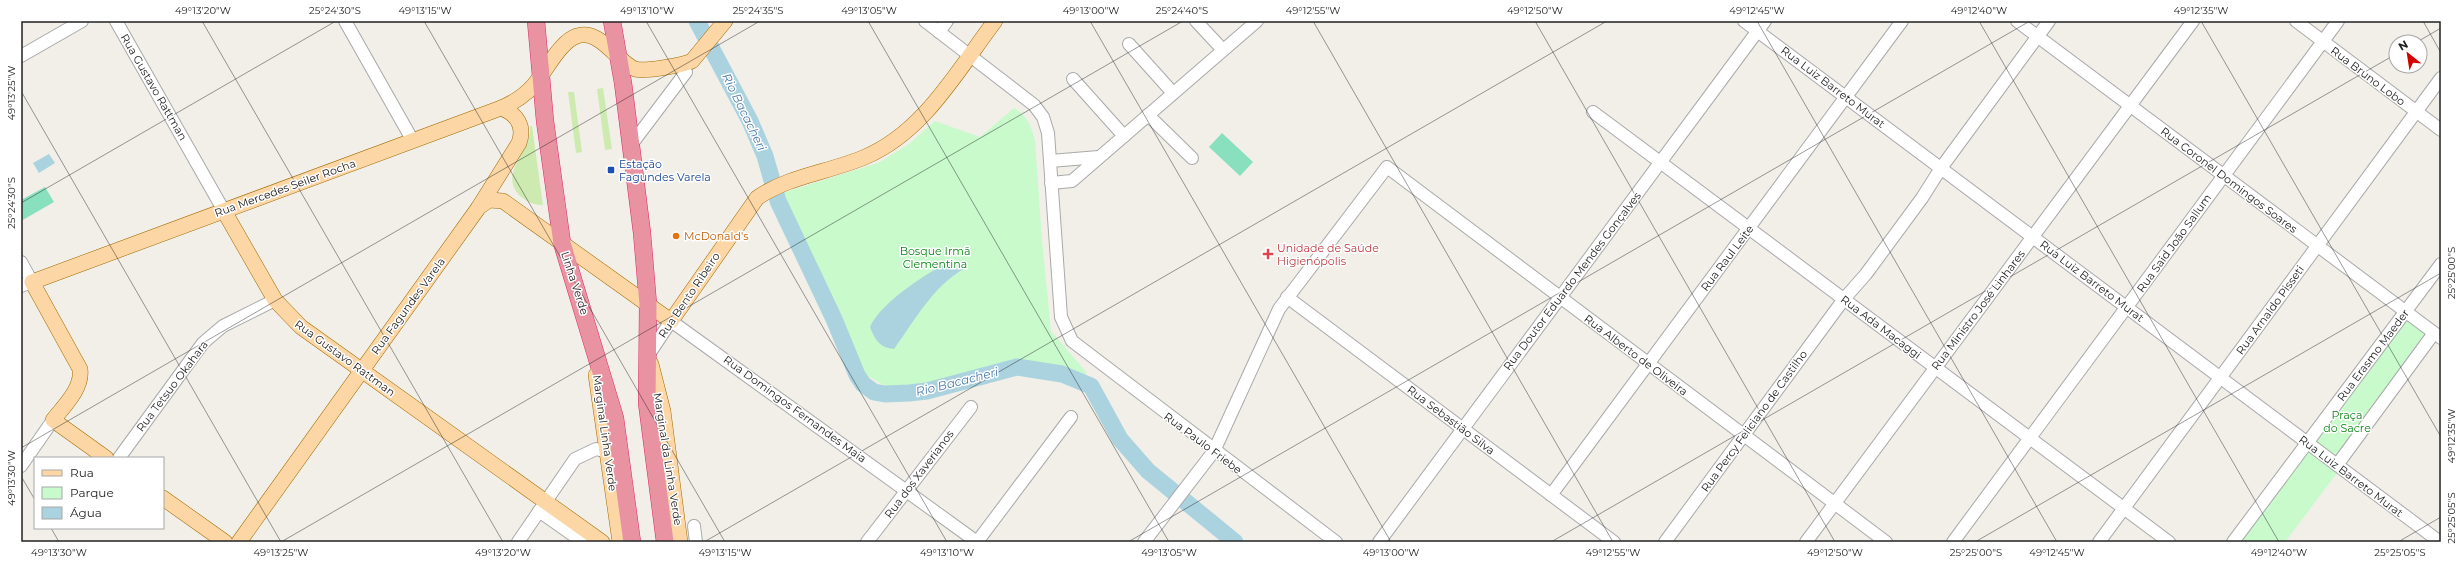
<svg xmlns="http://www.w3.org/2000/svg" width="2462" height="563" viewBox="0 0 2462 563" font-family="Montserrat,sans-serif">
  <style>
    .grass { fill: #cdebb0 }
    .park { fill: #c8facc }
    .pitch { fill: #88e0be }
    .water { fill: #aad3df }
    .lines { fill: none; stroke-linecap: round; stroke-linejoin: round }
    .river { stroke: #aad3df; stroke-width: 17 }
    .minor-casing { stroke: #a9a9a9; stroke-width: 14 }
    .major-casing { stroke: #a06b00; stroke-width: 16 }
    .highway-casing { stroke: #dc2a67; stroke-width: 18 }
    .minor { stroke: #fff; stroke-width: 12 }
    .major { stroke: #fcd6a4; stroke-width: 15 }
    .highway { stroke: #e892a2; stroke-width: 17 }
    .ticks { fill: none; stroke: #222; stroke-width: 1; stroke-opacity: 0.45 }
    .transit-dot { fill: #1a4fb4; stroke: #fff; stroke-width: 1.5 }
    .food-dot { fill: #e8710a; stroke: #fff; stroke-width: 1.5 }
    .health-dot { fill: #e0444e; stroke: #fff; stroke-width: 1.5 }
    .labels { text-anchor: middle; stroke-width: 3; stroke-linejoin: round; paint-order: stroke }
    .street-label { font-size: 11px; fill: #222; stroke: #fff }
    .transit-label { font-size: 11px; fill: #164399; stroke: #fff; text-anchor: start }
    .food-label { font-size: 11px; fill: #c56008; stroke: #fff; text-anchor: start }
    .health-label { font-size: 11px; fill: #be3a42; stroke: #fff; text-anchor: start }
    .park-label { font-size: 11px; fill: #0c8416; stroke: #fff }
    .water-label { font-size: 12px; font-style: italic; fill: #4a7aab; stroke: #fff }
    .neatline { fill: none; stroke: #222; stroke-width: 1.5 }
    .ticks-label { font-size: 10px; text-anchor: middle; fill: #222 }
  </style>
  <rect width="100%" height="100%" fill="#f2efe9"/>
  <g class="grass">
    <path d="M603 88 612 149 605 150 597 89Z"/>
    <path d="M568 92H574L582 152 576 153Z"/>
    <path d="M530 126H532L543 205C534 205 527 202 520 196 497 173 533 150 530 126Z"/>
  </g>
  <g class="park">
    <path d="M1014 108C1027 115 1031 126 1035 140L1042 240 1051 331 1086 372 1087 384 1062 372 1017 366 930 384 889 388 864 374 841 313 782 193 878 163 909 144 935 121 980 137Z"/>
    <path d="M2408 319 2428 334 2337 456 2316 441Z"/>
    <path d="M2308 452 2337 473 2285 542H2241Z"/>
  </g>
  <g class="pitch">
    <path d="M1222 133 1253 162 1240 176 1209 147Z"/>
    <path d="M45 187 54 202 21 221V200Z"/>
  </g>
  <g class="water">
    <path d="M49 154 55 163 39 173 33 163Z"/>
    <path d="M953 260 965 268C932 287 916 319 894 349 880 348 875 340 870 327 881 302 928 272 953 260Z"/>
  </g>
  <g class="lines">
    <path class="river" d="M697 21 750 121 765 156 778 201 834 319 857 375 863 384 874 392 885 394 909 393 927 391 1017 367 1062 374 1091 386 1120 439 1148 471 1235 542"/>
    <g class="minor-casing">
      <g id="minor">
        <path d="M116 21 224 211"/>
        <path d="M345 21 413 141"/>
        <path d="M925 21 1034 105 1043 117 1048 133 1061 317 1072 341 1336 542"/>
        <path d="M1196 21 1223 50"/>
        <path d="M1744 21 2440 542"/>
        <path d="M2017 21 2441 338"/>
        <path d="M2296 21 2441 130"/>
        <path d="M939 32 947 21"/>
        <path d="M1129 44 1173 93"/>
        <path d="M21 56 82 21"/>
        <path d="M1073 79 1124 136"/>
        <path d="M1593 112 2169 542"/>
        <path d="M1148 115 1192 158"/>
        <path d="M631 145 686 72"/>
        <path d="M1050 161 1099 157"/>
        <path d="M1051 183 1072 181 1257 21"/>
        <path d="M21 262 32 282 21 286"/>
        <path d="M1287 297 1614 542"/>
        <path d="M649 354 671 321 977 542"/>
        <path d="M119 458 203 343 223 326 275 300"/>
        <path d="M2337 465 2434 333"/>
        <path d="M21 466 53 420"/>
        <path d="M1551 495 1902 21"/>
        <path d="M539 511 583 542"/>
        <path d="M694 526 696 542"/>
        <path d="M518 542 575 459 596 449 608 452"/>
        <path d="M867 542 971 407"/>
        <path d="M977 542 1071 417"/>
        <path d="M1144 542 1214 451 1279 309 1387 167 1886 542"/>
        <path d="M1379 542 1765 21"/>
        <path d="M1665 542 1844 299 1866 274 1922 198 1941 168 2049 21"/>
        <path d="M1806 542 2193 21"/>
        <path d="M1953 542 2338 21"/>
        <path d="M2099 542 2441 78"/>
        <path d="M2233 542 2441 264"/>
      </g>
    </g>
    <g class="major-casing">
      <g id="major">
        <path d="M479 207 489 200 503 201 671 321 757 198C788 176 830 172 865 157 924 132 957 71 995 21"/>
        <path d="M224 211 275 300 301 327 602 542"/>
        <path d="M651 364 663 411 680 542"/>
        <path d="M596 375 620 542"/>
        <path d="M106 458 53 420C64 406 83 388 80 369L32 282 501 108C513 103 524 96 533 86 545 73 560 41 577 36 600 28 618 63 635 69 645 72 683 65 692 61L725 21"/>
        <path d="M163 498 225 542"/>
        <path d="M239 542 479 207 519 143C525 126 517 114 501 108"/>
      </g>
    </g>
    <g class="highway-casing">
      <g id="highway">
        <path d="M536 21 545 121 562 243 615 418 632 542"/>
        <path d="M612 21 623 83 642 233 648 304 647 403 665 542"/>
      </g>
    </g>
    <use href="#minor" class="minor"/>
    <use href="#major" class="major"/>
    <use href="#highway" class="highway"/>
  </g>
  <path class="ticks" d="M202 21 503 542M424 21 725 542M646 21 947 542M868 21 1169 542M1090 21 1391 542M1313 21 1613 542M1535 21 1835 542M1757 21 2057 542M1979 21 2279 542M2201 21 2441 437M2423 21 2441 53M2417 42 2441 28M21 91 281 542M21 203 336 21M21 448 760 21M21 476 35 500M51 528 59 542M281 542 1183 21M704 542 1607 21M1128 542 2030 21M1551 542 2396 54M1975 542 2441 273M2398 542 2441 517"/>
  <rect class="transit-dot" x="607" y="166" width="8" height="8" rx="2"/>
  <circle class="food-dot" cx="676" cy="236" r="4"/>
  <path class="health-dot" d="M1266 248h4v4h4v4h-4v4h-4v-4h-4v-4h4z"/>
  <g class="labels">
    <g class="street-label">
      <text transform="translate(2368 76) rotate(37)" y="4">Rua Bruno Lobo</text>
      <text transform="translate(154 87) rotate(60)" y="4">Rua Gustavo Rattman</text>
      <text transform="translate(1833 87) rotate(37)" y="4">Rua Luiz Barreto Murat</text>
      <text transform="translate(2229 180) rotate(37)" y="4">Rua Coronel Domingos Soares</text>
      <text transform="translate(285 188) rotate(-20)" y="4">Rua Mercedes Seiler Rocha</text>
      <text transform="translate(2174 243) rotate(-54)" y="4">Rua Said João Sallum</text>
      <text transform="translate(1727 258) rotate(-53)" y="4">Rua Raul Leite</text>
      <text transform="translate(1572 281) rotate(-53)" y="4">Rua Doutor Eduardo Mendes Gonçalves</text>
      <text transform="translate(2092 281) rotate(37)" y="4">Rua Luiz Barreto Murat</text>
      <text transform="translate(575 283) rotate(72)" y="4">Linha Verde</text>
      <text transform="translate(689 295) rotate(-56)" y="4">Rua Bento Ribeiro</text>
      <text transform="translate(408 306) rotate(-54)" y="4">Rua Fagundes Varela</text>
      <text transform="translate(1978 310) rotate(-53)" y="4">Rua Ministro José Linhares</text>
      <text transform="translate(2270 310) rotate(-54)" y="4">Rua Arnaldo Pisseti</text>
      <text transform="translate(1881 327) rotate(37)" y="4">Rua Ada Macaggi</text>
      <text transform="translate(1636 355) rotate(37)" y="4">Rua Alberto de Oliveira</text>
      <text transform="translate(2373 355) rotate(-53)" y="4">Rua Erasmo Maeder</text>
      <text transform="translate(345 358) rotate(36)" y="4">Rua Gustavo Rattman</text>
      <text transform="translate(172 386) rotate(-53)" y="4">Rua Tetsuo Okahara</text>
      <text transform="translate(795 409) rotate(36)" y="4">Rua Domingos Fernandes Maia</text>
      <text transform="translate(1451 420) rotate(37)" y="4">Rua Sebastião Silva</text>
      <text transform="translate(1754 421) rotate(-54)" y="4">Rua Percy Feliciano de Castilho</text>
      <text transform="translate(605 433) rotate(82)" y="4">Marginal Linha Verde</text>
      <text transform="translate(1203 443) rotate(37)" y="4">Rua Paulo Friebe</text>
      <text transform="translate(668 459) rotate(81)" y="4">Marginal da Linha Verde</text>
      <text transform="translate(919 474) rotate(-53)" y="4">Rua dos Xaverianos</text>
      <text transform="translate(2351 476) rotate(37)" y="4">Rua Luiz Barreto Murat</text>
    </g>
    <g class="transit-label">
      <text x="619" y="168">Estação<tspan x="619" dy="13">Fagundes Varela</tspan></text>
    </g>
    <g class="food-label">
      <text x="684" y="240">McDonald's</text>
    </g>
    <g class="health-label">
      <text x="1277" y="252">Unidade de Saúde<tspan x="1277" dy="13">Higienópolis</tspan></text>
    </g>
    <g class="park-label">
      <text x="935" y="255">Bosque Irmã<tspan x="935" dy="13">Clementina</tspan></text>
      <text x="2347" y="419">Praça<tspan x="2347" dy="13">do Sacre</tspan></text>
    </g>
    <g class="water-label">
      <text transform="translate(744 112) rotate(64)" y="4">Rio Bacacheri</text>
      <text transform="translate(957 382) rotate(-14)" y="4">Rio Bacacheri</text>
    </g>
  </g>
  <rect width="2462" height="563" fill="none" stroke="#ffffff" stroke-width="44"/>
  <rect x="34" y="457" width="130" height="72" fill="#ffffff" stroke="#a7a7a7"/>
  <rect x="42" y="470" width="20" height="6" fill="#fcd6a4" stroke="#a7a7a7"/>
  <text x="70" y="477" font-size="12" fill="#222222">Rua</text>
  <rect x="42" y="487" width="20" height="12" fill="#c8facc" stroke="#a7a7a7"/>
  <text x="70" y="497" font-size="12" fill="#222222">Parque</text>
  <rect x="42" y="507" width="20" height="12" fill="#aad3df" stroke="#a7a7a7"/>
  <text x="70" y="517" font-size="12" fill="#222222">Água</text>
  <g transform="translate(2408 54) rotate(330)"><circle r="19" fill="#ffffff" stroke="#a7a7a7"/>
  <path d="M0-3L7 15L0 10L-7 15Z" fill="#d40000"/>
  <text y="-6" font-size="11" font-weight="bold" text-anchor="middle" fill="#222222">N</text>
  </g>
  <rect x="22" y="22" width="2418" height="519" class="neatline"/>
  <g class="ticks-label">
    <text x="203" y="14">49°13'20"W</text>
    <text x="335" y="14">25°24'30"S</text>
    <text x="425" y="14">49°13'15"W</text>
    <text x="647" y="14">49°13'10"W</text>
    <text x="758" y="14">25°24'35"S</text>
    <text x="869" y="14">49°13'05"W</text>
    <text x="1091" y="14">49°13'00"W</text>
    <text x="1182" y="14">25°24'40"S</text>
    <text x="1313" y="14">49°12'55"W</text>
    <text x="1535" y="14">49°12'50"W</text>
    <text x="1757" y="14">49°12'45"W</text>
    <text x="1979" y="14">49°12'40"W</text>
    <text x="2201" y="14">49°12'35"W</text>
    <text transform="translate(11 93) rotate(-90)" y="4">49°13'25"W</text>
    <text transform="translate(11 203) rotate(-90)" y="4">25°24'30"S</text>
    <text transform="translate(2451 273) rotate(-90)" y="4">25°25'00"S</text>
    <text transform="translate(2451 436) rotate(-90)" y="4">49°12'35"W</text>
    <text transform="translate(11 478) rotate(-90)" y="4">49°13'30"W</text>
    <text transform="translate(2451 518) rotate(-90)" y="4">25°25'05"S</text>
    <text x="59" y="556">49°13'30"W</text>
    <text x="281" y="556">49°13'25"W</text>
    <text x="503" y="556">49°13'20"W</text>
    <text x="725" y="556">49°13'15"W</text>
    <text x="947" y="556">49°13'10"W</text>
    <text x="1169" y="556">49°13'05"W</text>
    <text x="1391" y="556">49°13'00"W</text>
    <text x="1613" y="556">49°12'55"W</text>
    <text x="1835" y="556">49°12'50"W</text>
    <text x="1976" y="556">25°25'00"S</text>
    <text x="2057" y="556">49°12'45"W</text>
    <text x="2279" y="556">49°12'40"W</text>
    <text x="2400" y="556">25°25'05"S</text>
  </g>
</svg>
